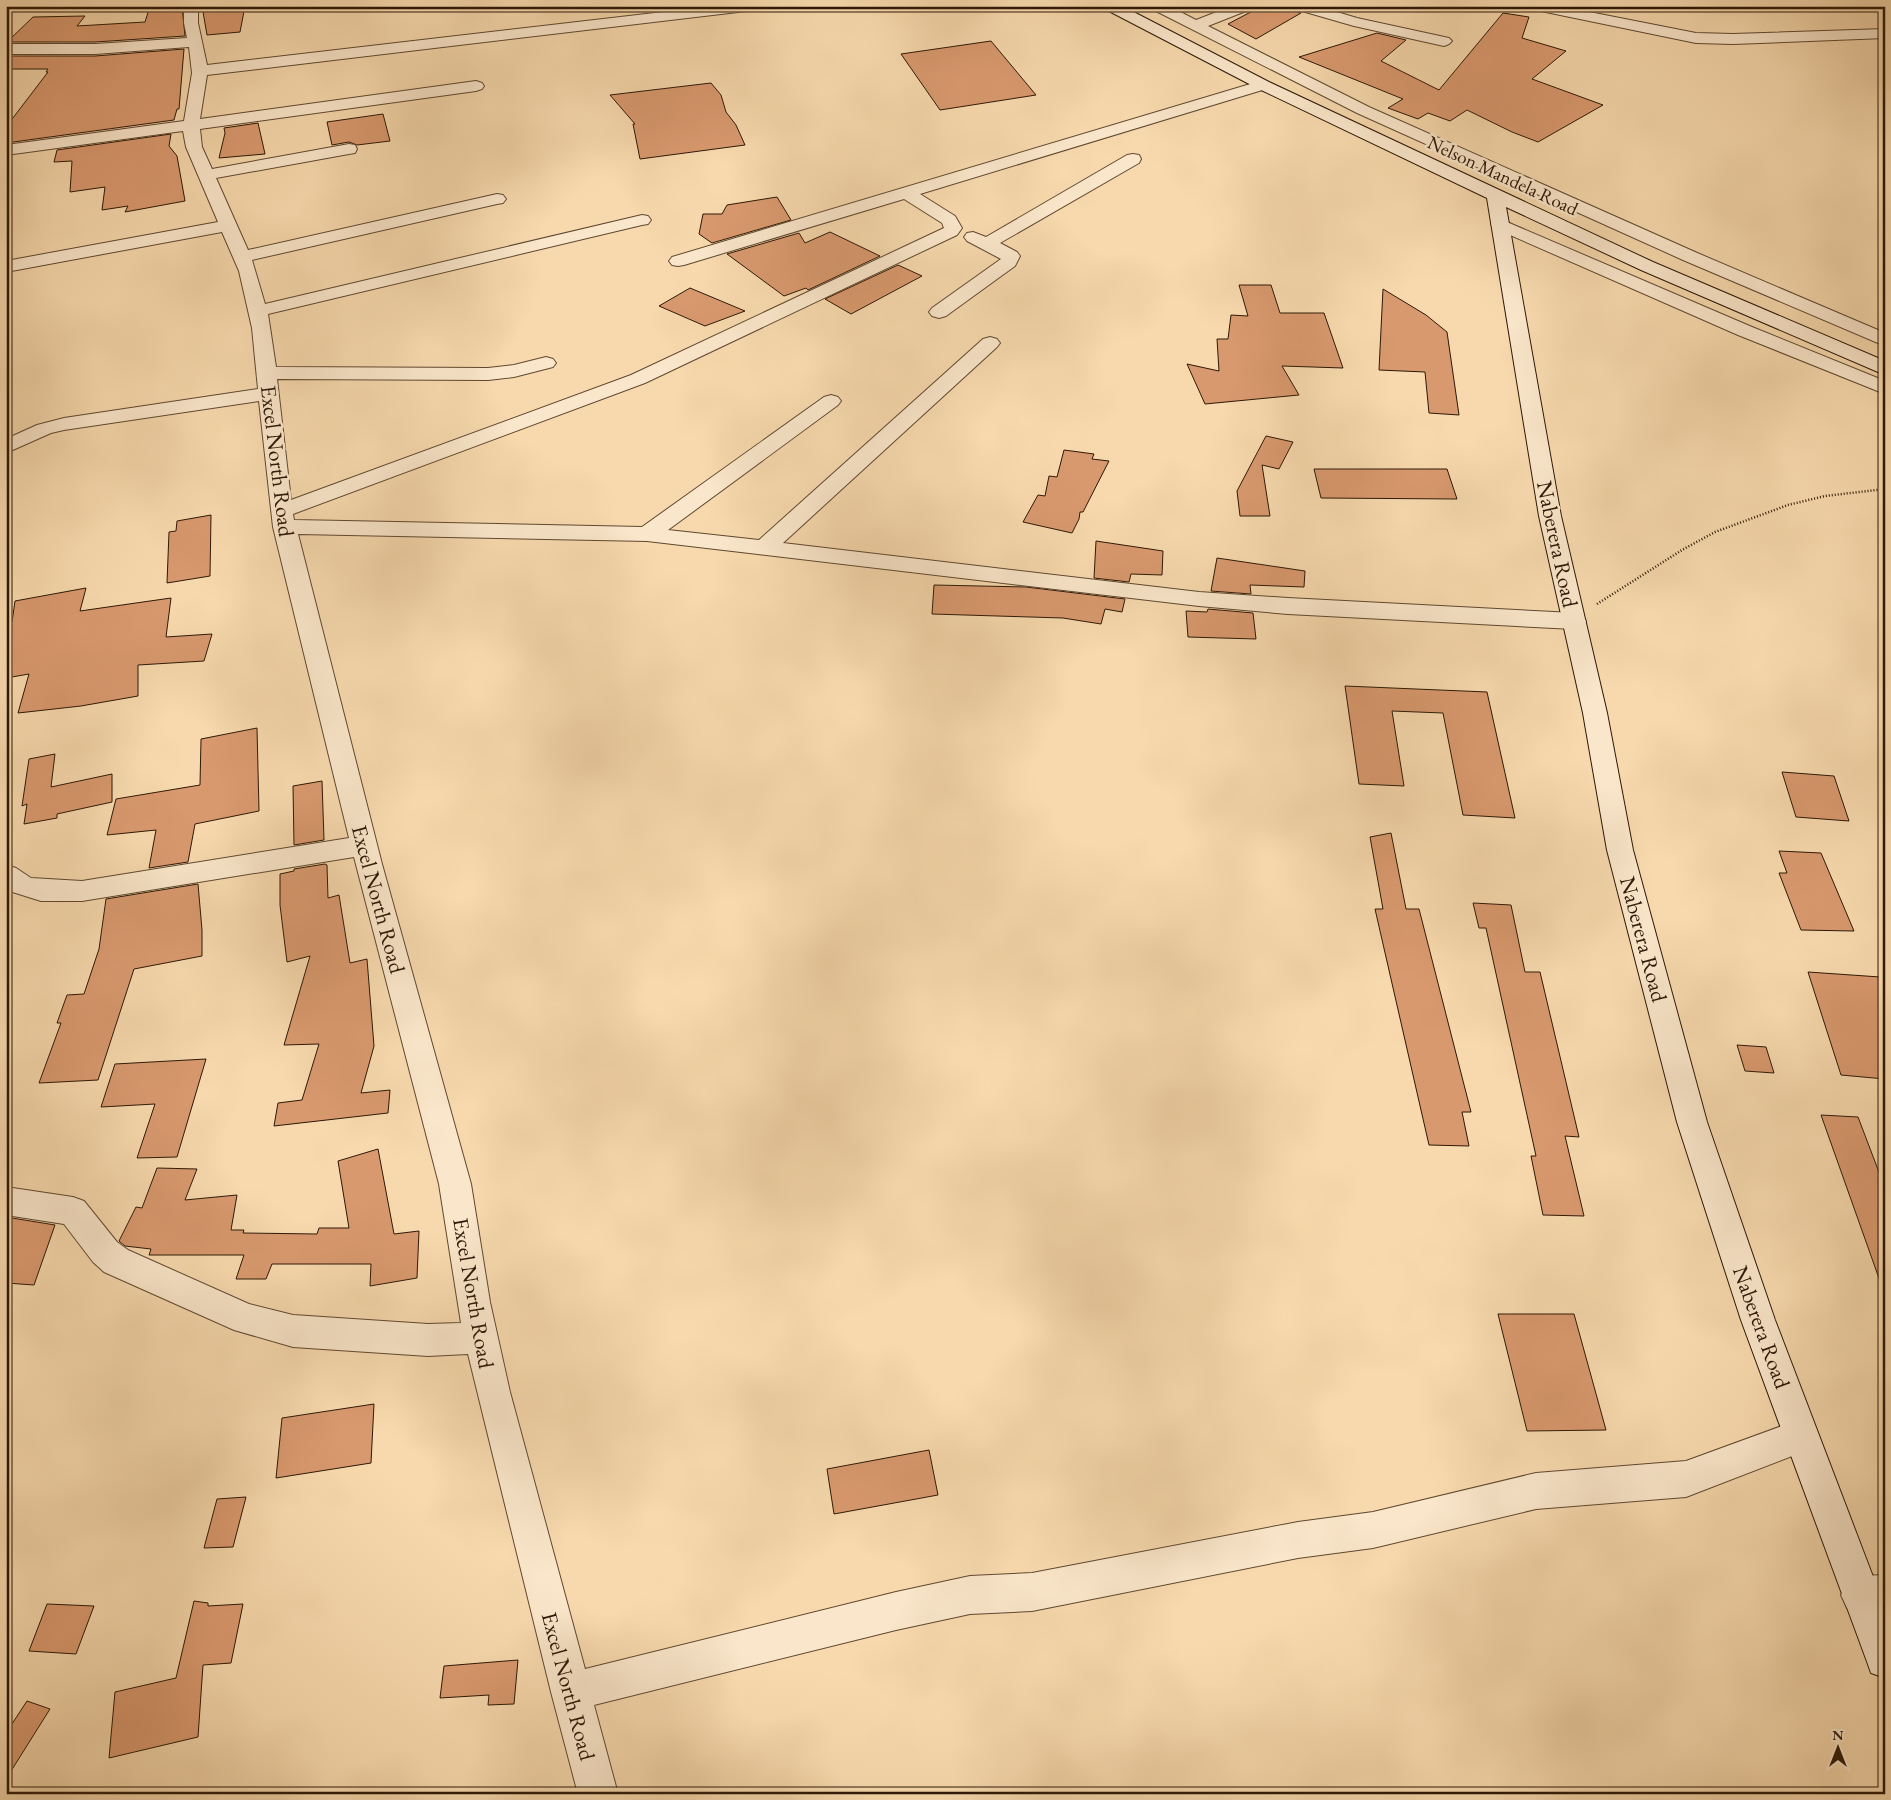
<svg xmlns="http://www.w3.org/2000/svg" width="1891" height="1800" viewBox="0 0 1891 1800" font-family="'EB Garamond',serif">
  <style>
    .building { fill: #d9996e; stroke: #2d1807 }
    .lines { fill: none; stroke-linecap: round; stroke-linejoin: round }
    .street-casing { stroke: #604830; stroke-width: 2 }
    .secondary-casing { stroke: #2d1807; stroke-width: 2 }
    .path { stroke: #2d1807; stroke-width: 2.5; stroke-dasharray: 1 2; stroke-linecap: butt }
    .street { fill: #fae6ca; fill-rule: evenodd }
    .secondary { fill: #fae6ca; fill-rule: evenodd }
    .labels { text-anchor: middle; stroke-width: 5; stroke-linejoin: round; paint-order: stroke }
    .far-street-label { font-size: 19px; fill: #2d1807; stroke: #fae6ca }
    .street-label { font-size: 22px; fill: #2d1807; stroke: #fae6ca }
  </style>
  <rect width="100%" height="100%" fill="#f7d9ad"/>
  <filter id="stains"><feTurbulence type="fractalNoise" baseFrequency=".004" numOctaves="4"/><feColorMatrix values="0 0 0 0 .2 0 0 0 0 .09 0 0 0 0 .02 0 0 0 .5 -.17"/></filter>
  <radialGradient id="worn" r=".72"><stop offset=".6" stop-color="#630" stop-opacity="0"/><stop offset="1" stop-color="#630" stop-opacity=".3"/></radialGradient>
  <g class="building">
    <path d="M150 6H182L185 36 95 42H7L33 17 85 16 77 26 145 22Z"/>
    <path d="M202 6H245L240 32 207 35Z"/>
    <path d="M1262 6H1291L1294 11 1301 13 1256 39 1228 24Z"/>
    <path d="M1503 13 1529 17 1522 38 1566 51 1532 79 1603 105 1538 142 1512 132 1467 110 1450 121 1428 113 1418 119 1388 108 1403 99 1299 57 1377 33 1406 40 1381 61 1439 90Z"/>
    <path d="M991 41 1036 95 940 110 901 54Z"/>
    <path d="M184 49 179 109H177L174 120 6 143V127L48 72H46L48 69H6V56H95Z"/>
    <path d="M711 83 721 95 726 112 736 125 745 145 640 159 633 124H635L610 95Z"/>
    <path d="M383 114 390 141 357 145 349 142 332 145 327 122Z"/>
    <path d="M258 123 265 154 219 158 225 133 224 128Z"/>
    <path d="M171 134 169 146 177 156 185 201 125 212 128 206 102 210 105 187 70 192 72 161 54 162 57 150Z"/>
    <path d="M777 197 791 220 712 243 699 234 703 214H722L727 205Z"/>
    <path d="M830 232 880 256 808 290 806 288 784 296 727 254 799 233 805 243Z"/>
    <path d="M898 265 922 276 851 314 825 299Z"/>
    <path d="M1239 285H1271L1280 313H1324L1343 368 1282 366 1299 395 1205 404 1187 364 1219 371 1217 339H1228L1231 315 1248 316Z"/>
    <path d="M690 288 745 311 705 326 659 306Z"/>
    <path d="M1383 289 1426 315 1447 332 1459 415 1429 413 1425 372 1379 370Z"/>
    <path d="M1266 436 1293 442 1279 469 1262 465 1270 516H1240L1237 491Z"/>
    <path d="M1064 450 1094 454 1092 459 1109 461 1083 512H1080L1079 519 1072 533 1023 522 1038 495 1045 496 1049 476 1057 477Z"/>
    <path d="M1314 469H1447L1457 499 1321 498Z"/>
    <path d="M211 515 210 576 167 583 169 532 176 531 177 521Z"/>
    <path d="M1096 541 1163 551 1162 575 1131 574 1129 582 1094 578Z"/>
    <path d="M1217 558 1305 571 1304 587 1250 585 1251 594 1211 591Z"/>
    <path d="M934 585 1026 587 1125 599 1122 612 1105 609 1101 624 1063 618 932 614Z"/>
    <path d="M86 588 80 611 171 598 166 637 212 634 204 661 138 665V696L81 706 18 713 29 674 6 678V622H12L15 601Z"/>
    <path d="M1208 609 1253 613 1256 639 1188 637 1186 611 1207 612Z"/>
    <path d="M1345 686 1487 692 1515 818 1463 815 1443 713 1392 711 1404 786 1359 784Z"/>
    <path d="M257 728 259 811 195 824 188 862 149 868 156 830 107 835 116 799 200 785 201 739Z"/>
    <path d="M55 754 51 787 112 774V802L57 814V818L24 824 27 804 22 806 29 759Z"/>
    <path d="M1782 772 1834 776 1849 821 1796 817Z"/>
    <path d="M322 781 324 840 294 845 293 786Z"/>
    <path d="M1391 833 1406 909H1419L1471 1112H1462L1469 1146 1429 1145 1375 909H1383L1370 837Z"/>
    <path d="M1779 851 1821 853 1854 931 1801 930 1779 873H1787Z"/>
    <path d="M325 864 327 865 328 898 339 895 350 963 367 959 374 1046 361 1093 390 1090 388 1113 274 1126 278 1103 302 1100 319 1044 284 1045 310 956 287 962 280 905V874L294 871V869Z"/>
    <path d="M198 884 202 930V956L134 969 98 1080 39 1083 61 1023H57L67 995 84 994 99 949 106 899Z"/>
    <path d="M1473 903 1511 905 1525 972H1540L1579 1137 1565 1136 1584 1216 1543 1215 1531 1156H1536L1486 928H1479Z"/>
    <path d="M1808 972 1880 977 1885 990V1079L1841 1075Z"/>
    <path d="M1737 1045 1766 1047 1774 1073 1745 1071Z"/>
    <path d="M206 1059 177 1157 137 1158 155 1104 101 1107 115 1064Z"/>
    <path d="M1821 1115 1858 1117 1885 1188V1283L1881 1284Z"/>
    <path d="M378 1149 394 1234 419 1231 417 1278 370 1286 371 1264H272L266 1279H236L244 1255H149L151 1249 125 1246 119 1241 136 1207 142 1208 157 1168 197 1169 185 1200 237 1195 231 1230H244L243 1233 317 1234 319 1228H349L338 1161Z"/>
    <path d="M6 1217 55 1225 34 1285 6 1283Z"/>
    <path d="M1498 1314H1574L1606 1430 1527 1431Z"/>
    <path d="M374 1404 371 1463 276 1478 282 1418Z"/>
    <path d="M929 1450 938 1495 834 1514 827 1469Z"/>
    <path d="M246 1497 233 1547 204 1548 217 1499Z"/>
    <path d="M194 1601 208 1603V1606L243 1604 231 1663 203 1665 198 1737 109 1758 115 1692 176 1678Z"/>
    <path d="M47 1604 94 1606 76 1654 29 1651Z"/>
    <path d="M518 1660 514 1704 488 1705 489 1695 440 1698 444 1666Z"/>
    <path d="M27 1701 50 1709 6 1779V1733Z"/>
  </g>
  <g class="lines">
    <g class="street-casing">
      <g id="street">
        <path d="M184 6H198V23L207 65 715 6H762L755 10 207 75 200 119 476 81 482 83 484 86 482 89 476 91 200 129 202 147 212 169 349 144 355 145 357 149 355 153 349 154 216 178 248 250 497 194 503 195 506 199 503 203 497 204 252 260 265 304 642 215 648 216 651 220 648 224 642 225 268 314 276 367 488 368 514 365 546 357 553 359 556 363 553 367 514 377 488 380 277 379 291 500 631 375 944 228 942 223 904 199 684 265 678 266 672 265 669 261 672 257 1257 82H1269L1271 85 1269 88 920 194 955 216 962 228 957 235 645 383 293 514 294 520 642 527 824 397 831 395 838 397 841 401 838 405 668 530 759 540 983 339 990 337 997 339 1000 343 997 347 783 543 1199 592 1288 598 1574 613 1582 616 1586 621 1582 626 1574 629 1288 614 1199 606 647 541 298 534 382 864 471 1184 490 1302 510 1392 585 1669 896 1592 970 1576 1032 1573 1298 1522 1373 1512 1536 1473 1686 1461 1801 1419 1813 1424 1819 1436 1813 1448 1686 1497 1536 1509 1373 1548 1298 1558 1032 1611 970 1614 896 1630 594 1705 618 1794H578L551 1692 468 1354 428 1356 293 1347 234 1330 104 1272 93 1262 64 1224 6 1215V1187L73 1197 84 1201 117 1242 128 1250 249 1304 293 1315 428 1324 461 1323 439 1184 354 857 82 901H41L6 890V865L16 868 31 878 82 881 349 838 273 527 259 401 64 430 51 433 6 453V439L37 425 64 418 258 389 252 328 239 271 222 232 6 272V261L218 222 186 147 183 131 6 155V145L184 121 192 73 189 47 95 54H6V44H95L187 38 184 23Z"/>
        <path d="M1150 6H1169L1196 20 1232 6H1253L1251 9 1208 26 1369 107 1695 252 1885 333V346L1683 260 1357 113 1152 9Z"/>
        <path d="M1293 6H1317L1357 18 1449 38 1452 41 1449 44 1444 46 1354 26 1295 9Z"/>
        <path d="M1529 6H1559L1696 33 1733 34 1885 29V38L1733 44 1696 43 1536 10Z"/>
        <path d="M1133 154 1139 155 1141 159 1139 163 1000 243 1017 252 1020 256 1015 266 946 316 939 318 932 316 929 312 932 308 1001 259 967 241 964 237 967 233 973 232 986 237 1127 155Z"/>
        <path d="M1500 219 1752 327 1885 381V394L1738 335 1494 228 1491 224 1494 220Z"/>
        <path d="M1885 1575V1613L1860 1614 1847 1608 1841 1595 1847 1582 1860 1576Z"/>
      </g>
    </g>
    <g class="secondary-casing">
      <path id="secondary" d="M1103 6H1122L1269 82 1653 262 1885 361V374L1878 372 1641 270 1506 207 1561 516 1607 713 1633 850 1707 1122 1775 1320 1885 1608V1678L1871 1673 1866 1659 1741 1320 1677 1122 1607 850 1583 713 1539 516 1487 198 1257 88 1105 9Z"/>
    </g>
    <path class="path" d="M1597 604 1682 550 1715 532 1788 505 1825 496 1885 489"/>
    <use href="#street" class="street"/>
    <use href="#secondary" class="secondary"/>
  </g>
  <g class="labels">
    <g class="far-street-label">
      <text transform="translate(1503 175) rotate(25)" y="7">Nelson Mandela Road</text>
    </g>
    <g class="street-label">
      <text transform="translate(278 461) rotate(83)" y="8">Excel North Road</text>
      <text transform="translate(1558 544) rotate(78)" y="8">Naberera Road</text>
      <text transform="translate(379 899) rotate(75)" y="8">Excel North Road</text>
      <text transform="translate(1644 939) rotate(75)" y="8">Naberera Road</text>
      <text transform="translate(474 1293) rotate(80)" y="8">Excel North Road</text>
      <text transform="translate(1762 1327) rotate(70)" y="8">Naberera Road</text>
      <text transform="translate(569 1686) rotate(75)" y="8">Excel North Road</text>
    </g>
  </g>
  <rect width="1891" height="1800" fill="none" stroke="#f7d9ad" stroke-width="25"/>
  <rect x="8" y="8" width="1876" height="1785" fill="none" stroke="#2d1807" stroke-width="2.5"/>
  <rect x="12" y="12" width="1866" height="1775" fill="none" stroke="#2d1807"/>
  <g transform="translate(1838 1748)" stroke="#fae6ca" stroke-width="4" paint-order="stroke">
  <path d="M0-4L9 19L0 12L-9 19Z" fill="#2d1807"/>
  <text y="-8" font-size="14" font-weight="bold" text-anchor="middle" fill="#2d1807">N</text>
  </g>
  <rect width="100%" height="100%" filter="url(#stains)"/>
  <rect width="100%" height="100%" fill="url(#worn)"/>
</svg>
